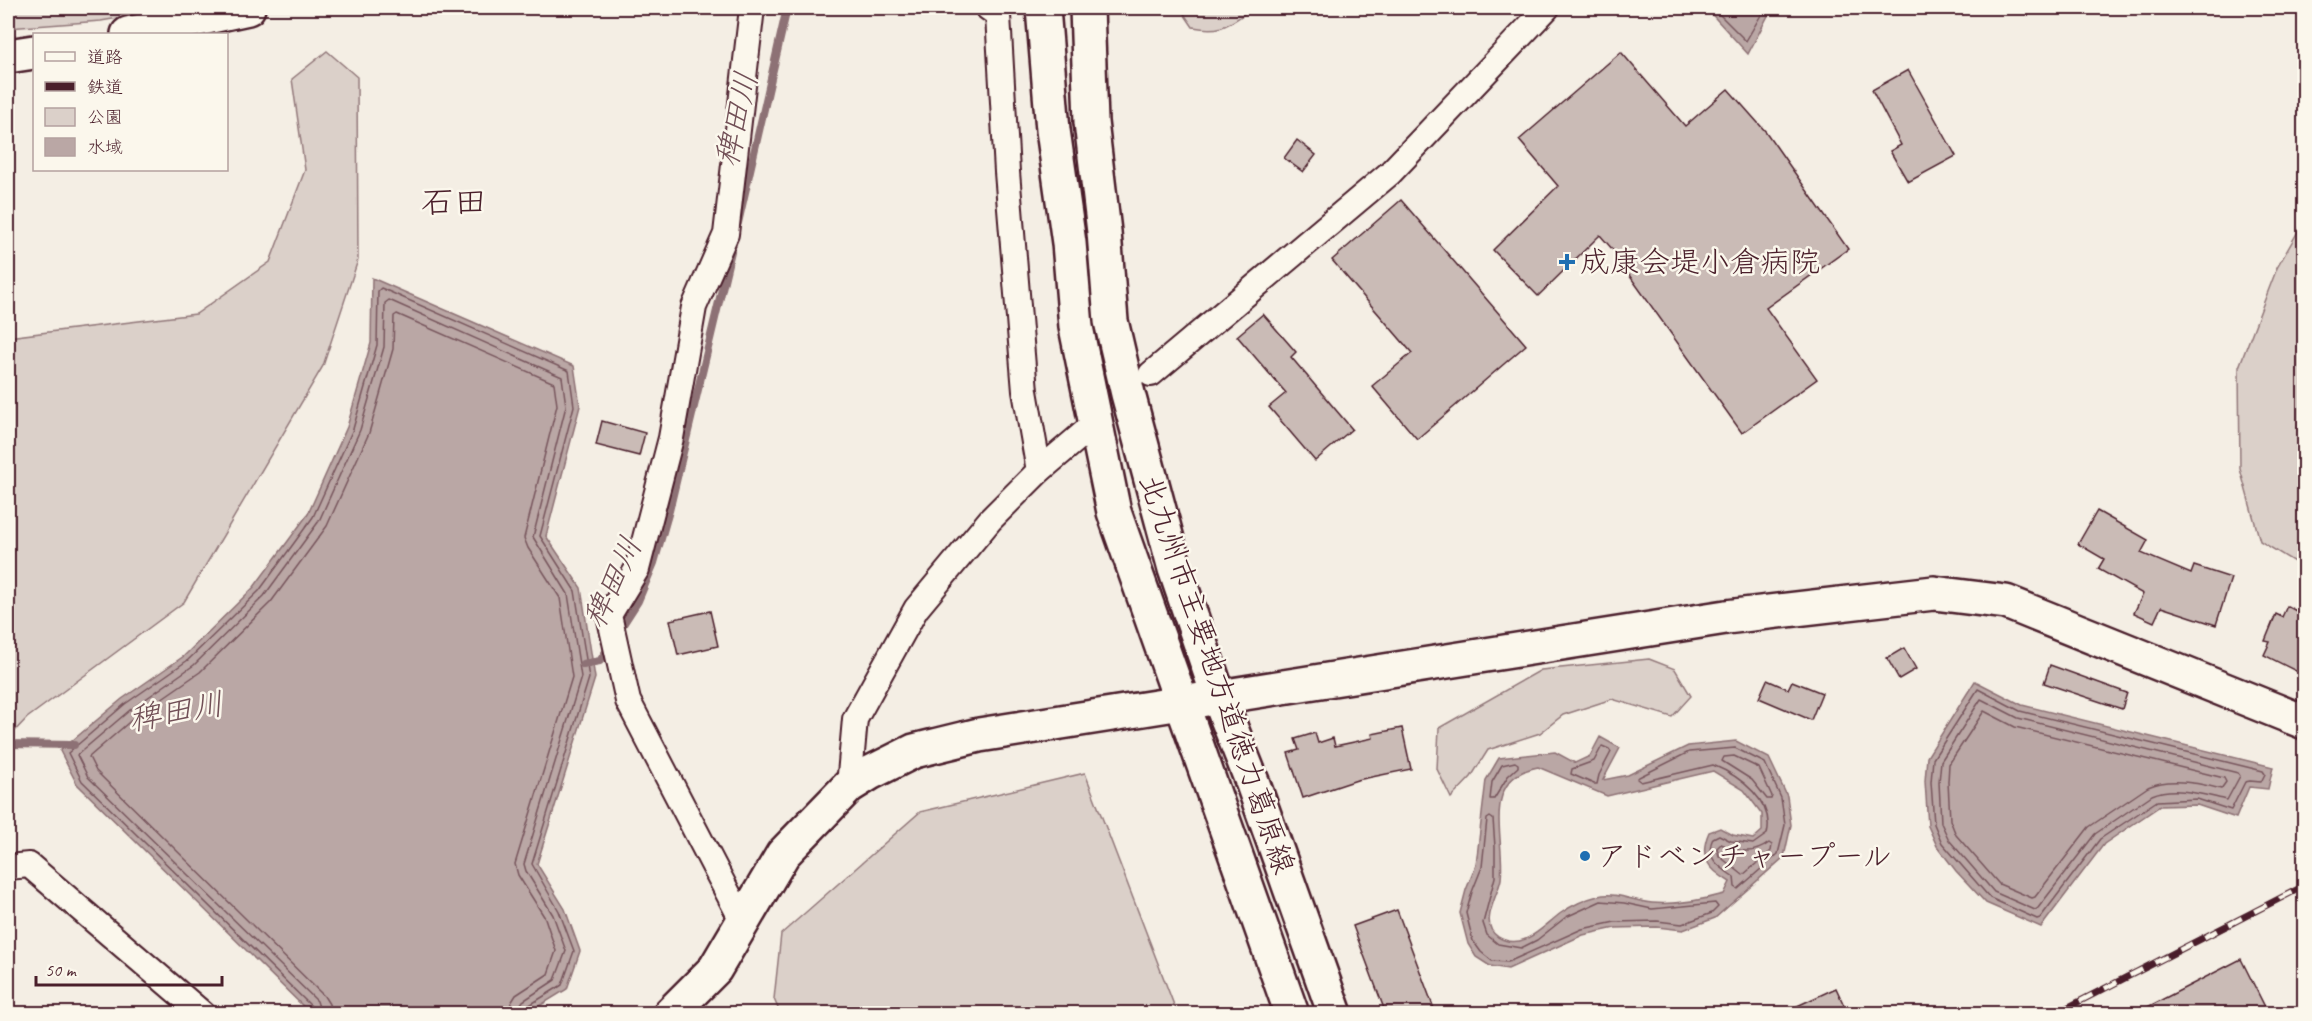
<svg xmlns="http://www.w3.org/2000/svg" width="2312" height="1021" viewBox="0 0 2312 1021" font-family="Caveat,'Klee One',sans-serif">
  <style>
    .green { fill: #dbd0c9; stroke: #92787a; stroke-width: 1.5 }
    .water { fill: #baa7a5; stroke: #8d7174; stroke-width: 1.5; fill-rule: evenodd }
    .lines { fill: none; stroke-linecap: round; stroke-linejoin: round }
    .shore { stroke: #77555c; stroke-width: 1.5 }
    .stream { stroke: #8d7174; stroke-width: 8 }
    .building { fill: #cabbb6; stroke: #4a1f2b; stroke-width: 1.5 }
    .street-casing { stroke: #4a1f2b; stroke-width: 28 }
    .secondary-casing { stroke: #4a1f2b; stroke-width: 38 }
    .primary-casing { stroke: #4a1f2b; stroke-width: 38 }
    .street { stroke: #fbf7ec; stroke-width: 24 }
    .secondary { stroke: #fbf7ec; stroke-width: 33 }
    .primary { stroke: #fbf7ec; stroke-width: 33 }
    .rail-casing { stroke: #4a1f2b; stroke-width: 7 }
    .rail { stroke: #fbf7ec; stroke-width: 4.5; stroke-dasharray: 14; stroke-linecap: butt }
    .poi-dot { fill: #1f6fb2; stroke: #fbf7ec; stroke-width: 2 }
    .labels { text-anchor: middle; stroke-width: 5; stroke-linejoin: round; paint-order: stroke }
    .poi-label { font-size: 30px; fill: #4a1f2b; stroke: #fbf7ec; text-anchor: start }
    .street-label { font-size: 30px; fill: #4a1f2b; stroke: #fbf7ec }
    .water-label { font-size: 32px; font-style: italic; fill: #714f56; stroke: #fbf7ec }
    .quarter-label { font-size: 33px; fill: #4a1f2b; stroke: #fbf7ec }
  </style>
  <rect width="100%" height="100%" fill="#f4eee4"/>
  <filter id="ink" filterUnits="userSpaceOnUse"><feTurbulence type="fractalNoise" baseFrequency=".0167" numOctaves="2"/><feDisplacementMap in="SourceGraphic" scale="12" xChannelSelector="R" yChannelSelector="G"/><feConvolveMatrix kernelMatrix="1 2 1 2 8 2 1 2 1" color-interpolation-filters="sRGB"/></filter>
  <g filter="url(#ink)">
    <g class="green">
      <path d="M8 8H176L101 21 8 28Z"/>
      <path d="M1180 8H1253C1229 24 1224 33 1193 27Z"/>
      <path d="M327 51 357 77 358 260 323 366 184 602 27 718 8 738V337L196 314 270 262 305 170 292 79Z"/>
      <path d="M2304 221V568L2260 541 2240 469 2239 367 2277 268Z"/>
      <path d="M1649 659 1675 669 1691 696 1672 717 1612 699 1563 715 1540 733 1488 750 1471 777 1451 798 1437 769 1439 728 1541 670Z"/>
      <path d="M1085 773 1177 1013H780L774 999 781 934 920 812Z"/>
    </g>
    <g class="water">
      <path d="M1706 8H1772L1748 54Z"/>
      <path d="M372 278 574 366 580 406 546 536 581 588 595 678 537 864 565 909 580 951 567 989 528 1013H310L77 784 60 751 122 699 184 656 254 587 308 514 347 427 371 343Z"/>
      <path d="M1975 681 2022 705 2273 767 2268 789 2249 787 2236 818 2197 805 2160 806 2104 844 2041 927 1986 903 1956 871 1937 846 1928 826 1925 781 1927 757Z"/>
      <path d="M1600 737 1620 748 1603 780 1628 775 1688 746 1736 741 1769 758 1787 796 1791 825 1784 857 1715 918 1683 930 1657 927 1615 928 1583 935 1508 969 1490 966 1476 957 1468 944 1460 913 1466 890 1476 865 1486 780 1499 758 1555 752 1575 763 1590 756ZM1538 767 1607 796 1713 771 1744 790 1762 814V831L1753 839 1733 835 1720 828 1709 832C1698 857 1708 869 1730 882L1724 894C1702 900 1675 905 1652 903 1635 902 1616 891 1598 896 1586 899 1571 906 1561 913 1542 927 1523 952 1498 937 1478 924 1498 896 1501 879 1506 839 1479 778 1538 767Z"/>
    </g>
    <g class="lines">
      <g class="shore">
        <path d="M1713 8 1746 41 1765 8"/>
        <path d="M1978 689 2020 711 2263 771 2265 774 2261 782 2250 781 2245 782 2231 810 2197 799 2157 801 2100 839 2040 918 2037 919 1990 898 1942 843 1934 824 1931 782 1933 759Z"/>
        <path d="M1981 699 2018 718 2238 773 2240 776 2227 800C2204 795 2175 785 2152 795L2095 834 2038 908 2035 910 1994 892 1949 840 1941 823 1939 782 1941 761Z"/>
        <path d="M1984 711 2015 727 2224 778 2226 782 2221 789C2200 783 2170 777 2148 787L2089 827 2035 897 2032 898 1999 884 1956 835 1950 820 1948 782 1949 764Z"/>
        <path d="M1602 746 1609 749 1611 752 1599 775 1597 784H1594L1571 774 1572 769 1594 761Z"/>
        <path d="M1735 748 1765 763 1781 798 1785 825 1778 854 1738 889 1735 887 1734 877C1719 867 1704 857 1713 838L1719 835 1731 841 1753 844 1767 834C1775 802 1740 776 1713 765L1641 782 1637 779 1639 777 1689 752Z"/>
        <path d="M1734 756 1759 768 1772 796 1771 799H1767L1752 780 1722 761 1724 757Z"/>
        <path d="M1515 762 1518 764V767L1508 776 1494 799H1490L1492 782 1502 765Z"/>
        <path d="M1490 817 1493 819 1495 847V877L1483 923 1487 935 1498 944 1521 948 1537 940 1566 917 1601 901 1624 903 1652 909 1715 903 1718 907 1712 913 1682 924 1657 921 1615 922 1582 929 1508 962 1492 961 1481 952 1473 941 1466 913 1472 892 1482 867 1487 819Z"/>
        <path d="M1769 843 1772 845 1771 851 1743 875 1719 856 1717 848 1721 844C1739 852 1753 855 1769 843Z"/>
        <path d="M314 1014 312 1007 82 781 68 753 125 704 188 660 259 591 313 517 353 429 377 345 378 291 381 288 569 371 574 406 540 536 575 591 589 678 532 864 559 911 574 951 562 985 528 1006 526 1014"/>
        <path d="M321 1014 317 1001 88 777 77 755 130 710 194 665 264 596 319 521 360 430 384 347 385 303 389 300 562 377 566 406 533 537 568 594 581 677 524 864 526 871 553 915 566 951 555 980 523 1001 519 1007 518 1014"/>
        <path d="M330 1014 329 1004 324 996 96 771 89 757 135 717 200 672 271 602 327 526 369 433 393 349 394 316 397 314 554 383 557 405 524 538 528 548 560 598 572 677 515 864 518 875 545 918 556 951 548 974 516 995 511 1003 509 1014"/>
      </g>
      <g class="stream">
        <path d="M738 223 787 8"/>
        <path d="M618 632 638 601 654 563 669 511 733 243"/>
        <path d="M583 664 600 661 610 645"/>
        <path d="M8 744 74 745"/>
      </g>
    </g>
    <g class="building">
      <path d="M1621 52 1685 126 1728 89 1766 132 1848 249 1766 308 1817 379 1742 433 1624 268 1627 266 1600 235 1538 296 1493 250 1558 186 1519 140Z"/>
      <path d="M1908 70 1956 156 1908 182 1890 151 1901 145 1872 90Z"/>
      <path d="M1297 140 1316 155 1303 172 1284 158Z"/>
      <path d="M1401 200 1526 345 1417 439 1372 386 1412 353 1332 260Z"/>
      <path d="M1263 314 1296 352 1291 357 1352 429 1315 461 1269 407 1286 393 1237 336Z"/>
      <path d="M602 421 645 433 639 456 596 445Z"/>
      <path d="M2097 511 2148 540 2141 553 2191 574 2194 566 2231 578 2216 625 2161 607 2154 622 2134 613 2143 594 2098 569 2104 559 2078 544Z"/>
      <path d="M2287 606 2304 615V675L2264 655 2270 642 2265 641 2276 614 2282 617Z"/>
      <path d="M710 611 718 646 678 655 670 620Z"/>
      <path d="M1904 648 1916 669 1899 679 1887 658Z"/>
      <path d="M2050 665 2127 693 2122 709 2044 683Z"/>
      <path d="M1767 680 1788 689 1792 681 1822 693 1811 720 1759 698Z"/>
      <path d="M1402 728 1411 769 1357 780 1303 798 1288 753 1299 750 1295 739 1315 733 1318 743 1333 738 1335 746 1373 738 1372 734Z"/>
      <path d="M1397 910 1436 1014H1386L1353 926Z"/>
      <path d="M2241 959 2265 1007 2253 1014H2134Z"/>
      <path d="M1836 988 1848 1014H1780Z"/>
    </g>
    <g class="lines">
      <g class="street-casing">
        <g id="street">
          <path d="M988 8 998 15 1007 172 1025 391 1039 471"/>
          <path d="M1151 374 1390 173 1547 8"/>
          <path d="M849 786 855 719 916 609 990 520 1039 471 1085 432"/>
          <path d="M8 867 29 865 203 1014"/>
          <path d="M743 922 628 701 609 615 637 569 671 438 694 307 726 234 752 8"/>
        </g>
      </g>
      <g class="secondary-casing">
        <g id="secondary">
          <path d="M128 34 248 8"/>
          <path d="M8 56 34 52"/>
          <path d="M670 1014 715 969 783 854 849 786 870 773 914 751 979 735 1726 617 1934 593 2006 602 2304 722"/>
        </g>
      </g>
      <g class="primary-casing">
        <g id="primary">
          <path d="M1043 8 1053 130 1069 243 1076 327 1114 512 1292 1014"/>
          <path d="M1087 8 1091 122 1104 232 1111 321 1128 394 1175 569 1219 698 1253 784 1335 1014"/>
        </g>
      </g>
      <use href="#street" class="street"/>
      <use href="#secondary" class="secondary"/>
      <use href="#primary" class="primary"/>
      <g class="rail-casing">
        <path id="rail" d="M2055 1014 2304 886"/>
      </g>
      <use href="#rail" class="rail"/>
    </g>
  </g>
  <g class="poi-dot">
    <path d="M1564 253h6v6h6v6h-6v6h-6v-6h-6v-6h6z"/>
    <circle cx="1585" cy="856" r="6"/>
  </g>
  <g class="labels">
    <g class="poi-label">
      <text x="1580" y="272">成康会堤小倉病院</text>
      <text x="1597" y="866">アドベンチャープール</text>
    </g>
    <g class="street-label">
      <text transform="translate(1217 674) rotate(71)" y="10">北九州市主要地方道徳力葛原線</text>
    </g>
    <g class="water-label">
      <text transform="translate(736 119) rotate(-77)" y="11">稗田川</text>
      <text transform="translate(612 582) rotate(-65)" y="11">稗田川</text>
      <text transform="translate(176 711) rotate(-10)" y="11">稗田川</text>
    </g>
    <g class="quarter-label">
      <text x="454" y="213">石田</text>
    </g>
  </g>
  <rect width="2312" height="1021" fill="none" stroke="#fbf7ec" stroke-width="30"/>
  <rect x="15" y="15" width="2282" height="991" fill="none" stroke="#4a1f2b" stroke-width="2" filter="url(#ink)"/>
  <rect x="33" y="33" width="195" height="138" fill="#fbf7ec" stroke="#b4a19f" stroke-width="1.5"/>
  <rect x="45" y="52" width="30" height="9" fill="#fbf7ec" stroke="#b4a19f" stroke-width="1.5"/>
  <text x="87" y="63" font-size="18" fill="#4a1f2b">道路</text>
  <rect x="45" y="82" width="30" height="9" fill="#4a1f2b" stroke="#b4a19f" stroke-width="1.5"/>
  <text x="87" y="93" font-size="18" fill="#4a1f2b">鉄道</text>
  <rect x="45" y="108" width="30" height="18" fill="#dbd0c9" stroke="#b4a19f" stroke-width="1.5"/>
  <text x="87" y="123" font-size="18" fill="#4a1f2b">公園</text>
  <rect x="45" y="138" width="30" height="18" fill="#baa7a5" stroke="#b4a19f" stroke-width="1.5"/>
  <text x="87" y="153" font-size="18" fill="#4a1f2b">水域</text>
  <path d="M36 976v9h186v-9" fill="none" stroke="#4a1f2b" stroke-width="3"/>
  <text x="45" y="976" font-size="18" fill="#4a1f2b" stroke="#fbf7ec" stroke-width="4.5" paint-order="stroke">50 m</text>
</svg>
